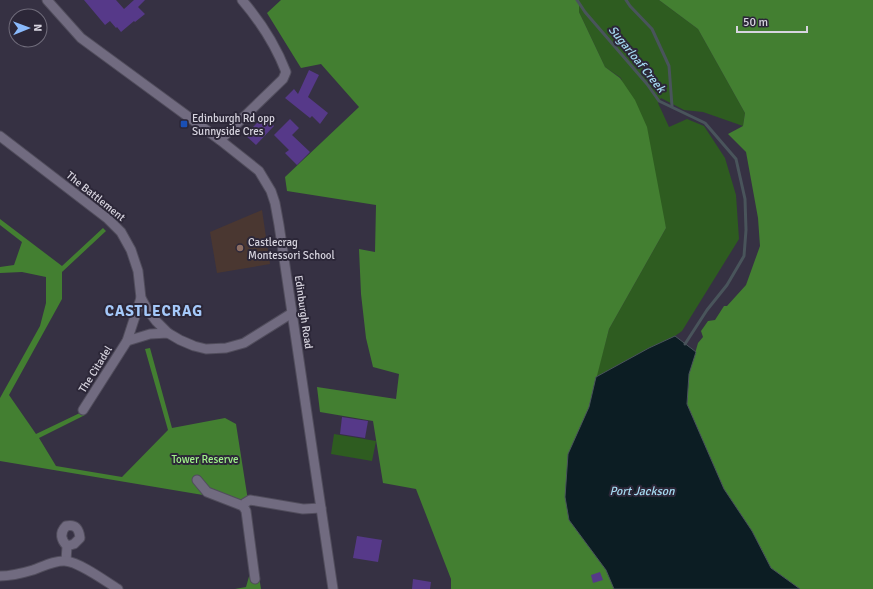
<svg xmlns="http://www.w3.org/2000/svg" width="873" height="589" viewBox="0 0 873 589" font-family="Signika,sans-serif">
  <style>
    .education { fill: #4a3731 }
    .green { fill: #2e5c20 }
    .forest { fill: #437f31 }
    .water { fill: #0c1d23; stroke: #49545b }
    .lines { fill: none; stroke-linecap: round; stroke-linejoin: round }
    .stream { stroke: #49545b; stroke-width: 3 }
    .building { fill: #563989 }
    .minor-casing { stroke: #514d5c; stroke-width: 11 }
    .minor { stroke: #716b80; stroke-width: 9 }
    .transit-dot { fill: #1a4fb4; stroke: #2c2738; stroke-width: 1.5 }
    .education-dot { fill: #8d6e63; stroke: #2c2738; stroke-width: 1.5 }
    .labels { text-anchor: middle; stroke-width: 4; stroke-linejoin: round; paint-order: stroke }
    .poi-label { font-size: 11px; fill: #d7d4df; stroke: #2c2738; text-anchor: start }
    .street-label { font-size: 11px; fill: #d7d4df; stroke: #2c2738 }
    .park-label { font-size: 11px; fill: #a1f28b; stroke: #2c2738 }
    .water-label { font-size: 12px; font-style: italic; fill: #a5daf1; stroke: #2c2738 }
    .district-label { font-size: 15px; font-weight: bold; letter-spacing: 1px; fill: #a5c9fa; stroke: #2c2738 }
  </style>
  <rect width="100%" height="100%" fill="#363143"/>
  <path class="education" d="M262 210 270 264 217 273 210 232Z"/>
  <g class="green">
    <path d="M579 0H659L698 29 745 113 743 126 703 112 684 110 661 98 658 103 669 127 687 119 704 126 725 158 736 195 739 239 682 331 675 336 649 348 596 377 609 329 666 228 621 78 605 67 579 12Z"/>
    <path d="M334 434 376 441 372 461 331 454Z"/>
  </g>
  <g class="forest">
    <path d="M281 0H579V12L605 67 620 78 635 100 647 127 666 228 609 329 589 407 582 424 569 520 606 570 614 589H451V579L416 489 383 483 373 421 320 412 317 387 396 399 399 374 373 367 366 338 361 294 359 249 375 252 376 205 287 191 285 177 359 107 321 64 301 68 267 13Z"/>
    <path d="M659 0H873V589H800L771 568 752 531 724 489 687 404 689 374 698 343 703 337 701 331 708 321 715 320 724 306H727L746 285 760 246 758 218 746 152 728 134 743 126 745 113 698 29Z"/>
    <path d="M0 219 62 266 103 228 106 231 62 272V299L9 395 36 434 84 411 85 415 39 438 56 466 122 477 168 430 145 349 150 348 172 428 225 418 236 424 249 507 244 510 203 495 0 461V398L40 326 46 303V277L22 272 0 273V267L14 265 22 242 0 225Z"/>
    <path d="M257 564 261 589H235L246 587 252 566Z"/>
  </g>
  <path class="water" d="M675 336 696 352 689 374 687 404 724 489 752 531 771 568 800 589H614L606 570 569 520 565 497 568 454 589 407 596 377 649 348Z"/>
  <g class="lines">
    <g class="stream">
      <path d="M577 0 585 12 647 84 659 101 705 123 736 159 745 199 746 230 744 256 727 285 707 310 685 344"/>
      <path d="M626 0 630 6 652 29 669 66 672 106"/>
    </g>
  </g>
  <g class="building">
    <path d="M84 0H116L124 9 134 0H145L138 7 145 14 135 22 134 21 121 32 117 27 116 28 110 21 105 25Z"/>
    <path d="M309 70 319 75 308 97 328 113 320 124 312 116 310 118 285 98 294 89 298 94Z"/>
    <path d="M264 116 274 126 256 145 245 135Z"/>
    <path d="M290 119 299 128 292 135 310 152 297 165 285 153 289 150 274 135Z"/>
    <path d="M342 417 368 421 365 438 340 434Z"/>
    <path d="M357 536 382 540 378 562 353 558Z"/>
    <path d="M600 572 603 580 593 583 591 575Z"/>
    <path d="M413 579 431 582 430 589H412Z"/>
  </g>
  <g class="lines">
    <g class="minor-casing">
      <g id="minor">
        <path d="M47 0 81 38 220 140 259 171 271 191 275 203 279 225 333 589"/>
        <path d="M0 136 108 219 121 232 131 250 138 271 141 298 147 309 156 321 168 333"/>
        <path d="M220 140 283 79 286 72C276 46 260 21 242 0"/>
        <path d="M127 341 141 298"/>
        <path d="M83 410 127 341 150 334 168 333 180 340 194 346 206 349 226 348 244 343 292 313"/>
        <path d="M197 480 207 492 243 506 245 503 250 500 303 509 321 508"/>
        <path d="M243 506 246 511 255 579"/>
        <path d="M66 561 67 546C61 540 59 533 66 526 76 524 79 529 80 538L74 544 67 546"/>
        <path d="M0 576C11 576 23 573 33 570 44 566 55 560 66 561 81 563 105 581 118 589"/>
      </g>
    </g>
    <use href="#minor" class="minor"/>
  </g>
  <rect class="transit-dot" x="180" y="120" width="8" height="8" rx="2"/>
  <circle class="education-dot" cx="240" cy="248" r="4"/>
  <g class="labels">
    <g class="poi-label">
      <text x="192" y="122">Edinburgh Rd opp<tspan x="192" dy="13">Sunnyside Cres</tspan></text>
      <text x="248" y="246">Castlecrag<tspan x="248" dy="13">Montessori School</tspan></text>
    </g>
    <g class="street-label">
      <text transform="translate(96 196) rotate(39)" y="4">The Battlement</text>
      <text transform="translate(304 312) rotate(82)" y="4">Edinburgh Road</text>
      <text transform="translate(95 369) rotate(-58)" y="4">The Citadel</text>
    </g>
    <g class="park-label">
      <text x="205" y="463">Tower Reserve</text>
    </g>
    <g class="water-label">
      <text transform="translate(637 59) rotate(51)" y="4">Sugarloaf Creek</text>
      <text x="642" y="495">Port Jackson</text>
    </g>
    <g class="district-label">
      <text x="154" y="316">CASTLECRAG</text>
    </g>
  </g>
  <g transform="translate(28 28) rotate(89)"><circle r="19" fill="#2c2738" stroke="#706c7b"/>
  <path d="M0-3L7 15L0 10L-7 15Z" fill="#8abafc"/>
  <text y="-6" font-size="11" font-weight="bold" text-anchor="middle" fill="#d7d4df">N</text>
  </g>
  <path d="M737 26v6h70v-6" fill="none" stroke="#d7d4df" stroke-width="2"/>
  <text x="743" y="26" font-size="12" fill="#d7d4df" stroke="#2c2738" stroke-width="3" paint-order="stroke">50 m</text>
</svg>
